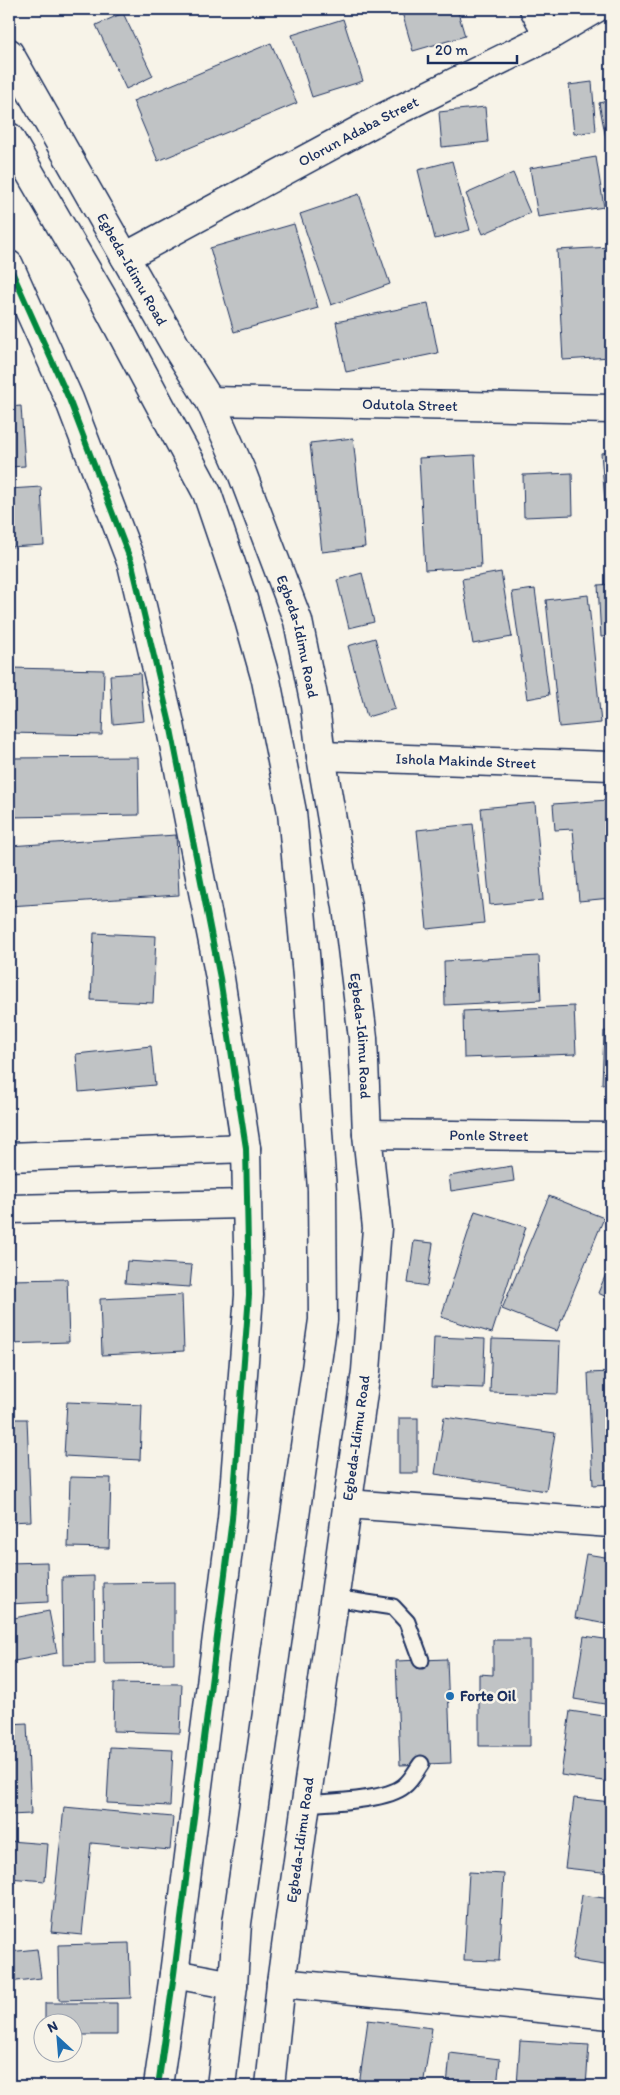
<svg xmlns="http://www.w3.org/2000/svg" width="620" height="2095" viewBox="0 0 620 2095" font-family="Itim,sans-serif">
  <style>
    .building { fill: #c0c3c5; stroke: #1b2f5e }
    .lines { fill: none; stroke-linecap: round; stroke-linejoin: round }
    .service-casing { stroke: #1b2f5e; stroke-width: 19 }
    .minor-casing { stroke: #1b2f5e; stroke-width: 31 }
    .primary-casing { stroke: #1b2f5e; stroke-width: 31 }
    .service { stroke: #f7f3e8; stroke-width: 15 }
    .minor { stroke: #f7f3e8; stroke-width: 28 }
    .primary { stroke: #f7f3e8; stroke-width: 28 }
    .cycleway-casing { stroke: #f7f3e8; stroke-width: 9 }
    .cycleway { stroke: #00873e; stroke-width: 6 }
    .poi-dot { fill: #1f6fb2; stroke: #f7f3e8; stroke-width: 2 }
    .labels { text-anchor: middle; stroke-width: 5; stroke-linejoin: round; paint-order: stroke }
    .street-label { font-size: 15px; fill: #1b2f5e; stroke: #f7f3e8 }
    .poi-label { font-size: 15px; font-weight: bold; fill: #1b2f5e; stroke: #f7f3e8; text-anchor: start }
  </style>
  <rect width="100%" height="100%" fill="#f7f3e8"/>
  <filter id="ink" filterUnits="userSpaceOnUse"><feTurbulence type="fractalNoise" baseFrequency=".02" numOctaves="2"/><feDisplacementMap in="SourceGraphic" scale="10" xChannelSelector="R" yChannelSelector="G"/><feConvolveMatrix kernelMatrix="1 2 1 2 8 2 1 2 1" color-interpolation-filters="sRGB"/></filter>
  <g filter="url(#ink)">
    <g class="building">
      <path d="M401 9H457L465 36 413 51Z"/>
      <path d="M123 13 153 76 126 89 96 25Z"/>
      <path d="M343 19 363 81 312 97 292 35Z"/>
      <path d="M271 43 297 103 158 161 133 101Z"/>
      <path d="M592 82 596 131 574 134 569 85Z"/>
      <path d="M611 100V164L599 103Z"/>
      <path d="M485 107 488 142 442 147 439 112Z"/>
      <path d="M596 157 604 207 538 217 530 168Z"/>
      <path d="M452 161 470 230 435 239 418 170Z"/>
      <path d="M513 173 530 213 483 234 466 194Z"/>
      <path d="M359 194 390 284 331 305 300 214Z"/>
      <path d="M294 224 318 308 234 332 210 248Z"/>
      <path d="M611 247V357L563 360 557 250Z"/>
      <path d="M428 303 438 353 346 372 336 322Z"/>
      <path d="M21 406 25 466 9 467V407Z"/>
      <path d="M353 438 365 547 322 552 310 443Z"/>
      <path d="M611 452V513L606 514 601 453Z"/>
      <path d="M475 455 481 567 425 570 419 458Z"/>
      <path d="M572 473 573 515 524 517 523 475Z"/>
      <path d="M41 487 44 545 9 547V489Z"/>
      <path d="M501 572 512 637 473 644 462 579Z"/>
      <path d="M362 573 374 622 349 628 337 580Z"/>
      <path d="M611 584V636L601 637 598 585Z"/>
      <path d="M535 589 549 695 527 699 512 592Z"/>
      <path d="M588 595 601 723 559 727 546 600Z"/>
      <path d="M375 638 395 709 367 717 348 646Z"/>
      <path d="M9 668 104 670 102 735 9 733Z"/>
      <path d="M140 673 144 721 113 724 110 675Z"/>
      <path d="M138 757 139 815 9 817V758Z"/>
      <path d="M608 800 611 841V898L579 901 573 829 555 830 553 804Z"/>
      <path d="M535 803 543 900 490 905 481 808Z"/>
      <path d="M473 824 484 923 427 929 417 830Z"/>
      <path d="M176 835 179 895 9 906V846Z"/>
      <path d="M94 933 156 936 153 1003 91 1000Z"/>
      <path d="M539 956 541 1000 445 1005 444 961Z"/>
      <path d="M9 990H11L13 1036 9 1037Z"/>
      <path d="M574 1006 576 1054 464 1058 463 1011Z"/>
      <path d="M604 1031 611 1032V1084H602Z"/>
      <path d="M151 1046 155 1085 79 1092 76 1054Z"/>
      <path d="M512 1166 514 1181 451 1191 449 1176Z"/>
      <path d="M549 1196 604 1218 557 1331 502 1309Z"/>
      <path d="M475 1211 526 1227 492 1333 441 1317Z"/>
      <path d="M414 1241 433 1243 427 1286 408 1283Z"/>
      <path d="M127 1261 192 1265 190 1287 125 1283Z"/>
      <path d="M611 1262V1299L598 1293Z"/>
      <path d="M67 1279 69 1342 9 1344V1280Z"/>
      <path d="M182 1295 184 1351 102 1355 100 1299Z"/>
      <path d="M434 1337 485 1339 483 1388 432 1386Z"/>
      <path d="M492 1339 560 1341 558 1394 490 1392Z"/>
      <path d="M611 1372V1484L593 1485 588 1373Z"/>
      <path d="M67 1402 142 1405 140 1460 64 1456Z"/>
      <path d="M444 1417 555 1433 546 1491 435 1474Z"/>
      <rect x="399" y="1418" width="19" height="55"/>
      <path d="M9 1419H27L31 1521 9 1522Z"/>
      <path d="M70 1477 111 1478 109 1548 68 1547Z"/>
      <path d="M586 1554 611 1558V1625L575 1618Z"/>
      <path d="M47 1562 48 1602 9 1604V1563Z"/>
      <path d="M94 1576 95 1664 63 1665 62 1577Z"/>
      <path d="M174 1582V1663L104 1664 103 1583Z"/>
      <path d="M49 1611 57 1653 9 1662V1619Z"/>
      <path d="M584 1636 611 1640V1705L574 1699Z"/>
      <path d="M493 1640H530V1746H479V1674L493 1675Z"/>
      <path d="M447 1659 451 1763 400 1765 396 1661Z"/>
      <path d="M114 1683 182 1684 180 1733 113 1731Z"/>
      <path d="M570 1711 611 1717V1782L561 1775Z"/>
      <path d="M27 1723 31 1814 9 1815V1724Z"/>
      <path d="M110 1747 173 1750 170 1806 107 1803Z"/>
      <path d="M574 1798 611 1802V1873L565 1868Z"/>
      <path d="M64 1807 173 1817 170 1850 91 1843 82 1935 51 1932Z"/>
      <path d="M9 1841 48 1844 45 1881 9 1878Z"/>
      <path d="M469 1872 504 1874 499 1961 464 1960Z"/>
      <path d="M582 1895 611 1899V1966L572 1960Z"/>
      <path d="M129 1943 131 1998 59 2000 58 1945Z"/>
      <path d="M37 1949 41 1978 9 1982V1952Z"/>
      <path d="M45 2003H117V2035H72V2022H45Z"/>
      <path d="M368 2020 432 2028 423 2086H359Z"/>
      <path d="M520 2041 589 2045 586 2086H517Z"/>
      <path d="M450 2053 500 2059 497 2086H447Z"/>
    </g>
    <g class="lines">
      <g class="service-casing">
        <g id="service">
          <path d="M334 1598 393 1607 407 1622 421 1660"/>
          <path d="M305 1804C329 1802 386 1801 404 1786 411 1781 416 1771 421 1764"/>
        </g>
      </g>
      <g class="minor-casing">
        <g id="minor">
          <path d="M534 9 549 36"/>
          <path id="s1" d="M125 257 382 118 549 36 595 9"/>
          <path d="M9 265 69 399 132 564 170 724 220 978 246 1148 249 1295 232 1519 174 1974 158 2086"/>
          <path id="s2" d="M210 401 611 409"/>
          <path id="s3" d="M321 756 611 766"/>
          <path id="s4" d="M367 1134 611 1137"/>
          <path d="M9 1157 246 1148"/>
          <path d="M9 1209 246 1204"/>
          <path d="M347 1504 611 1523"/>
          <path d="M174 1974 233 1985"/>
          <path d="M281 1983 611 2015"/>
        </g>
      </g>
      <g class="primary-casing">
        <g id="primary">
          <path id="s5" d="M9 53 175 345 210 401 242 473 298 621 315 706 321 756 347 907 363 1038 367 1134 377 1228 366 1371 281 1983 270 2086"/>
          <path d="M9 137 105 302 207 493 243 599 266 680 292 812 308 987 322 1190 323 1320 237 1923 233 1985 221 2086"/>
        </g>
      </g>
      <use href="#service" class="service"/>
      <use href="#minor" class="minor"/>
      <use href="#primary" class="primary"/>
      <g class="cycleway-casing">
        <path id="cycleway" d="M9 265 69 399 132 564 170 724 220 978 246 1148 249 1295 232 1519 174 1974 158 2086"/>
      </g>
      <use href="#cycleway" class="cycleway"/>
    </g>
  </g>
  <circle class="poi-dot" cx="450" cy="1696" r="5"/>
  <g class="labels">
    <g class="street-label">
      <text dy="5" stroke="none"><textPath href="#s1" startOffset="265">Olorun Adaba Street</textPath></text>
      <text dy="5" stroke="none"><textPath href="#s5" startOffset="249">Egbeda-Idimu Road</textPath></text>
      <text dy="5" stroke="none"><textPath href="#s2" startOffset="200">Odutola Street</textPath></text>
      <text dy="5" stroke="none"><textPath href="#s5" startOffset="654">Egbeda-Idimu Road</textPath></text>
      <text dy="5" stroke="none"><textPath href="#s3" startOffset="145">Ishola Makinde Street</textPath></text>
      <text dy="5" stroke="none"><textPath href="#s5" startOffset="1059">Egbeda-Idimu Road</textPath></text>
      <text dy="5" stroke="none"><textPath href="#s4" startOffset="122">Ponle Street</textPath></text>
      <text transform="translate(356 1438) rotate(-82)" y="5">Egbeda-Idimu Road</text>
      <text transform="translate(300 1840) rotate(-82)" y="5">Egbeda-Idimu Road</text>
    </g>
    <g class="poi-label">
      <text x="460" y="1701">Forte Oil</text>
    </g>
  </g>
  <rect width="620" height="2095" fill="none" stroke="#f7f3e8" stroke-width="30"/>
  <rect x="15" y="15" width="590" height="2065" fill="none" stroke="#1b2f5e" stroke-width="2" filter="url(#ink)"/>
  <g transform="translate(58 2038) rotate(334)"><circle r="24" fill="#f7f3e8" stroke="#9fa5b1"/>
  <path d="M0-4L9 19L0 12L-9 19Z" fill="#1f6fb2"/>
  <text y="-8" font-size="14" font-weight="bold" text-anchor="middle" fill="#1b2f5e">N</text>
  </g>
  <path d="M428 55v8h89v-8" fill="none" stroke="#1b2f5e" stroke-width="2.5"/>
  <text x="435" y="55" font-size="15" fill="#1b2f5e" stroke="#f7f3e8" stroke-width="4" paint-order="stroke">20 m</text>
</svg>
